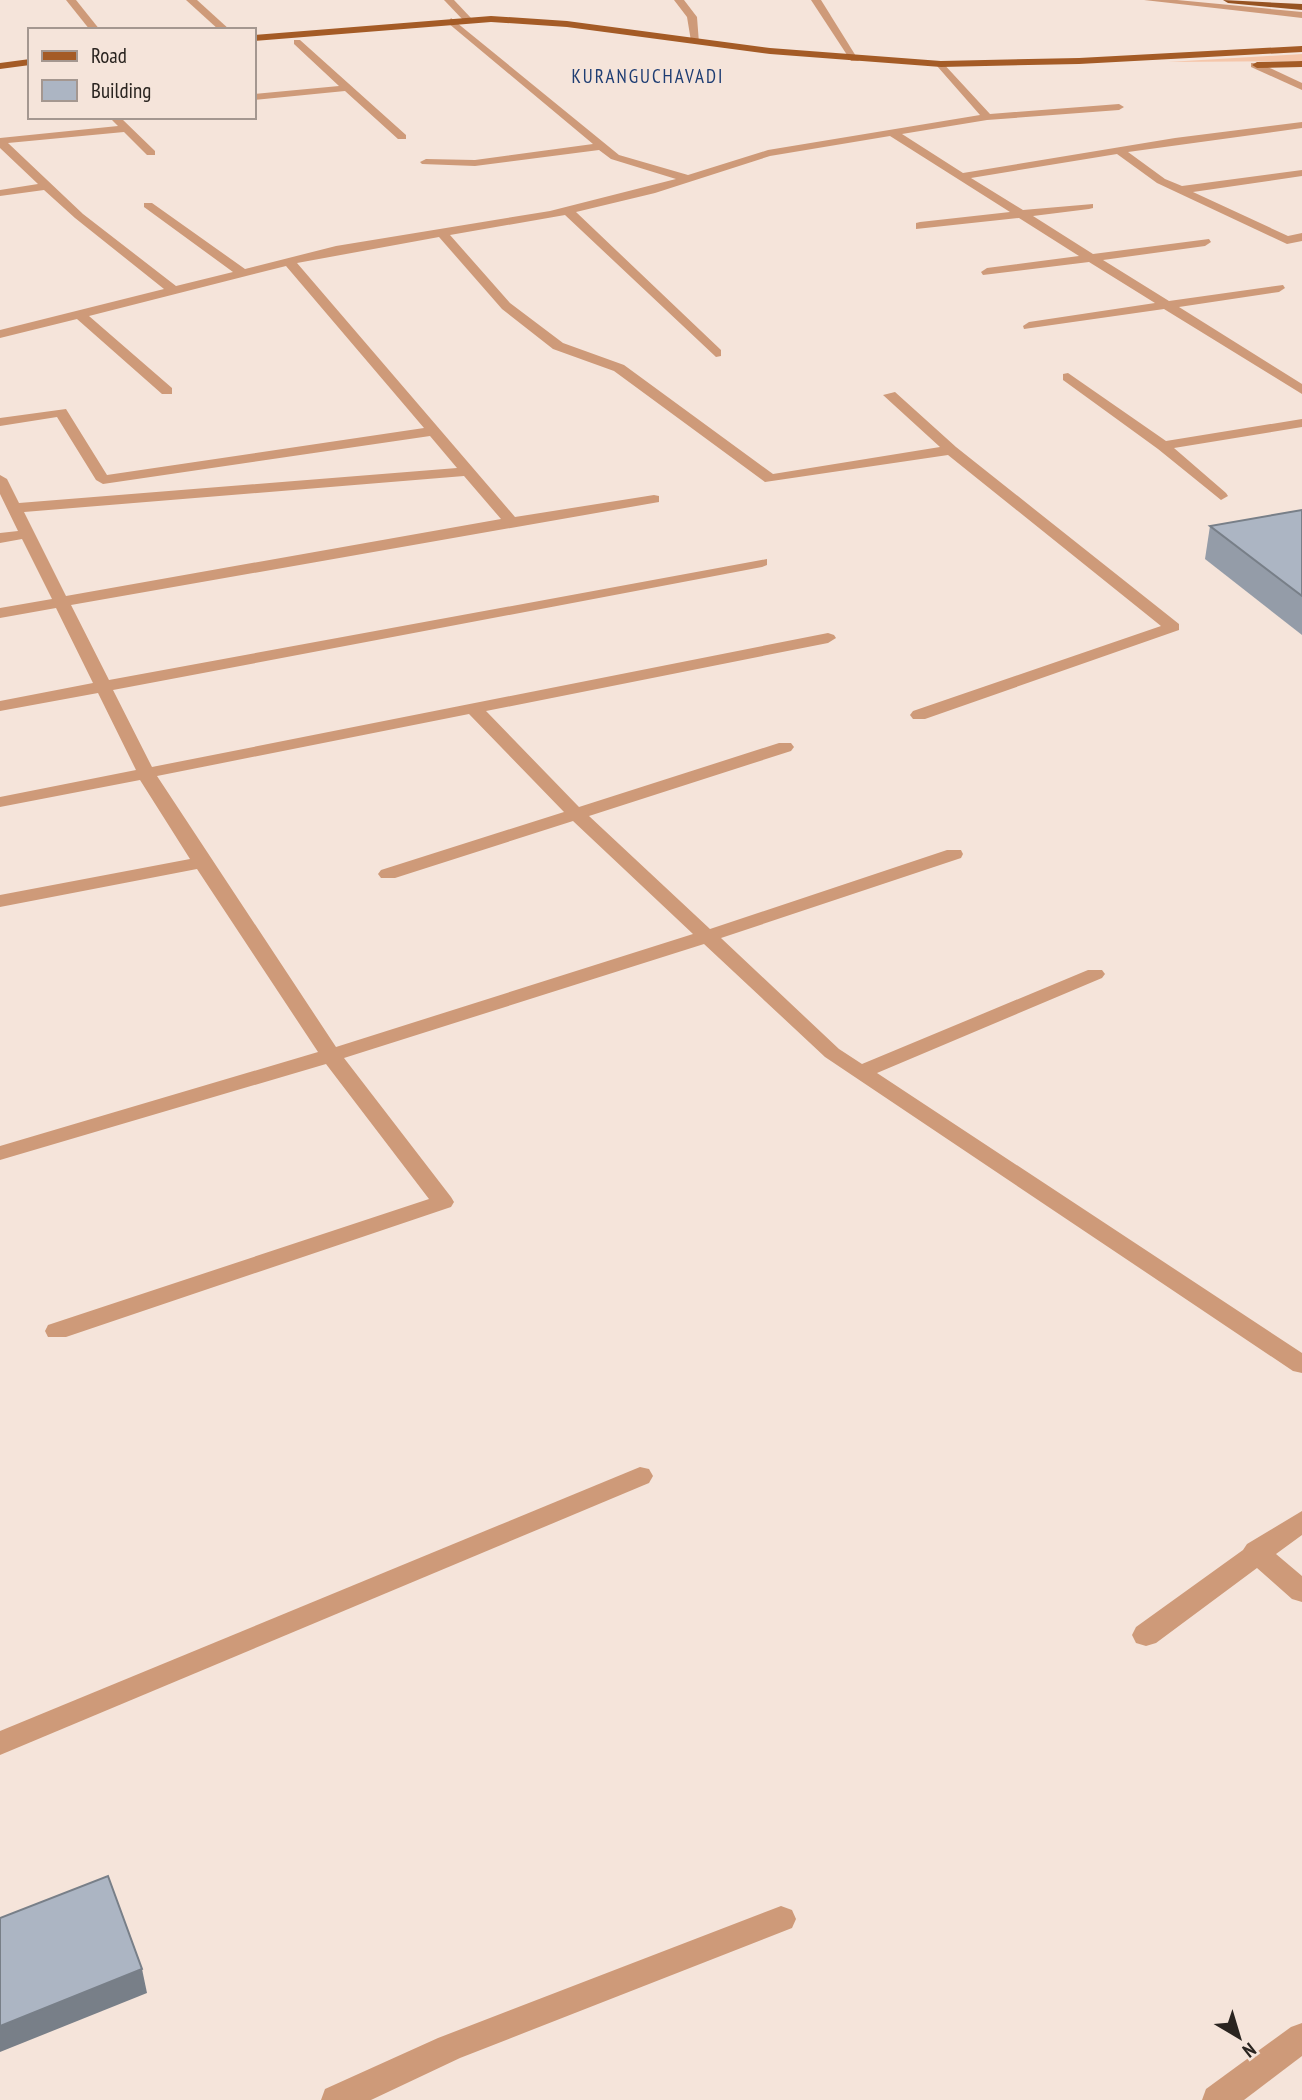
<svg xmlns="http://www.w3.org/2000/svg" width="1302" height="2100" viewBox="0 0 1302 2100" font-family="'PT Sans Narrow',sans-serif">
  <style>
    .green { fill: #f5c6aa }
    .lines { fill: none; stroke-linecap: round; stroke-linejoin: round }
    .minor { fill: #ce9a79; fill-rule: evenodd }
    .tertiary { fill: #ce9a79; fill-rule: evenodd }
    .primary { fill: #a45b26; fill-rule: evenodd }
    .trunk { fill: #965322; fill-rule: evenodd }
    .wall { fill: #949ca8 }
    .shaded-wall { fill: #787f88 }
    .building { fill: #acb5c3; stroke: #787f88; stroke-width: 2 }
    .labels { text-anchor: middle; stroke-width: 5; stroke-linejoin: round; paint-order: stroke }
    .far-quarter-label { font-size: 19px; letter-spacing: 2px; fill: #1e3d73; stroke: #f5e4da }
  </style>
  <rect width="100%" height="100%" fill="#f5e4da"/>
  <path class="green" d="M1302 54V61L1168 62Z"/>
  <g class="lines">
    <g class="minor">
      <path d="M66 0H76L100 30H90Z"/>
      <path d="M186 0H197L230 30H219Z"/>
      <path d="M444 0H454L471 18V22H465Z"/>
      <path d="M674 0H684L697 17 699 43 691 41 687 17Z"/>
      <path d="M811 0H821L859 61H851Z"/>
      <path d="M451 18 619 155 688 175 768 150 980 115 937 66 941 61 990 114 1119 104 1124 107 1119 110 987 120 902 134 963 173 1175 138 1302 122V128L1128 152 1165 179 1182 186 1302 170V176L1193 192 1288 236 1302 233V241L1287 244 1157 183 1117 154 971 178 1023 210 1093 204V208L1089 209 1033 216 1093 254 1209 239 1211 242 1205 246 1103 260 1169 301 1283 285 1285 288 1279 292 1179 307 1302 384V394L1164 309 1024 329 1023 326 1029 322 1155 303 1089 262 983 275 981 272 987 268 1079 256 1019 218 916 229V223L920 222 1010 212 890 136 770 156 655 193 576 212 721 350V356L716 357 565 215 450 235 510 303 563 343 624 365 773 474 940 447 883 395 895 392 956 447 1179 624V630L925 719H913L910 715 913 711 1161 626 948 455 765 482 614 371 553 349 502 309 439 237 297 263 515 517 654 495 659 496V502L71 605 109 680 767 559V565L762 567 113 690 152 767 828 633 834 635 836 638 828 643 486 711 579 807 779 743H791L794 747 791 751 589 816 710 929 947 850H961L963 854 961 858 721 938 839 1049 862 1064 1088 970H1102L1105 974 1102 978 877 1073 1302 1353V1373L1293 1371 825 1057 704 944 344 1058 451 1197 454 1202 451 1207 66 1337H48L45 1331 48 1325 429 1199 326 1064 0 1160V1146L318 1052 197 869 0 907V895L190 859 140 780 0 807V797L136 770 98 693 0 711V701L93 683 56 608 0 618V608L52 599 22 539 0 543V533L18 531 0 494V475L7 479 19 503 457 468 430 436 103 484 96 480 57 417 0 426V418L66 409 107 475 424 428 286 266 89 316 172 388V394H162L77 319 0 338V330L164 289 75 218 44 190 0 196V190L38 184 0 148V138L118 126 112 120 121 118 155 151V155H147L124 132 8 143 83 214 176 286 233 272 144 207V203H152L245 269 336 246 550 211 676 179 611 159 599 150 475 166 422 164 420 162 426 159 475 160 593 144 448 23ZM464 476 501 519 66 596 24 512ZM469 714 564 812 381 870 378 874 381 878H395L573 821 693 934 336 1047 157 776Z"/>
      <path d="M294 40H300L406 135V139H398L345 91 254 100V94L339 86 294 44Z"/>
      <path d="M1251 63H1259L1302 83V90L1251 67Z"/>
      <path d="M1068 373 1166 441 1302 419V427L1174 448 1226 493 1228 496 1221 500 1158 449 1063 380V374Z"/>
      <path d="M640 1467 649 1469 653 1476 649 1483 0 1755V1731Z"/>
      <path d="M1302 1511V1535L1276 1554 1302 1576V1602L1292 1599 1257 1568 1156 1643 1146 1646 1136 1643 1132 1635 1136 1627 1243 1550 1247 1544Z"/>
      <path d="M781 1906 792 1910 796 1919 792 1928 460 2058 371 2100H321L325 2089 438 2038Z"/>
      <path d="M1302 2023V2056L1244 2100H1202L1206 2089 1291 2027Z"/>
    </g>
    <path class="tertiary" d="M1144 0H1177L1302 12V18Z"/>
    <g class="primary">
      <path d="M491 16 567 21 770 48 941 61 1079 58 1302 46V52L1079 64 941 67 770 54 567 27 491 22 254 41V35Z"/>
      <path d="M30 59V65L0 69V63Z"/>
      <path d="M1302 61V67L1257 68 1252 65 1257 62Z"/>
    </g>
    <path class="trunk" d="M1223 0 1302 4V10L1228 3Z"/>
  </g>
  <path class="wall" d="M1302 510V635L1205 559 1210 526Z"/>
  <path class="shaded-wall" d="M142 1969 147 1993 0 2052V2026Z"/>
  <g class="building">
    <path d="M1302 510V596L1210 526Z"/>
    <path d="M108 1876 142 1969 0 2026V1918Z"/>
  </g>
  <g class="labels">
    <g class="far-quarter-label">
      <text x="648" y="83">KURANGUCHAVADI</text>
    </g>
  </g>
  <rect x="28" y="28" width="228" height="91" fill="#f5e4da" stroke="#a49790" stroke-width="2"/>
  <rect x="42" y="51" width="35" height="10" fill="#a45b26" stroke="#a49790" stroke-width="2"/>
  <text x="91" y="63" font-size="21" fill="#2a2420">Road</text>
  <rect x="42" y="80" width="35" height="21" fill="#acb5c3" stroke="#a49790" stroke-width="2"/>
  <text x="91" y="98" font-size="21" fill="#2a2420">Building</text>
  <g transform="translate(1239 2037) rotate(142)" stroke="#f5e4da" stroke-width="5" paint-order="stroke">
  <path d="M0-5L12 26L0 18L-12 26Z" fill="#2a2420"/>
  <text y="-10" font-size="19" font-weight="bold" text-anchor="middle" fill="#2a2420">N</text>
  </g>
</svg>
